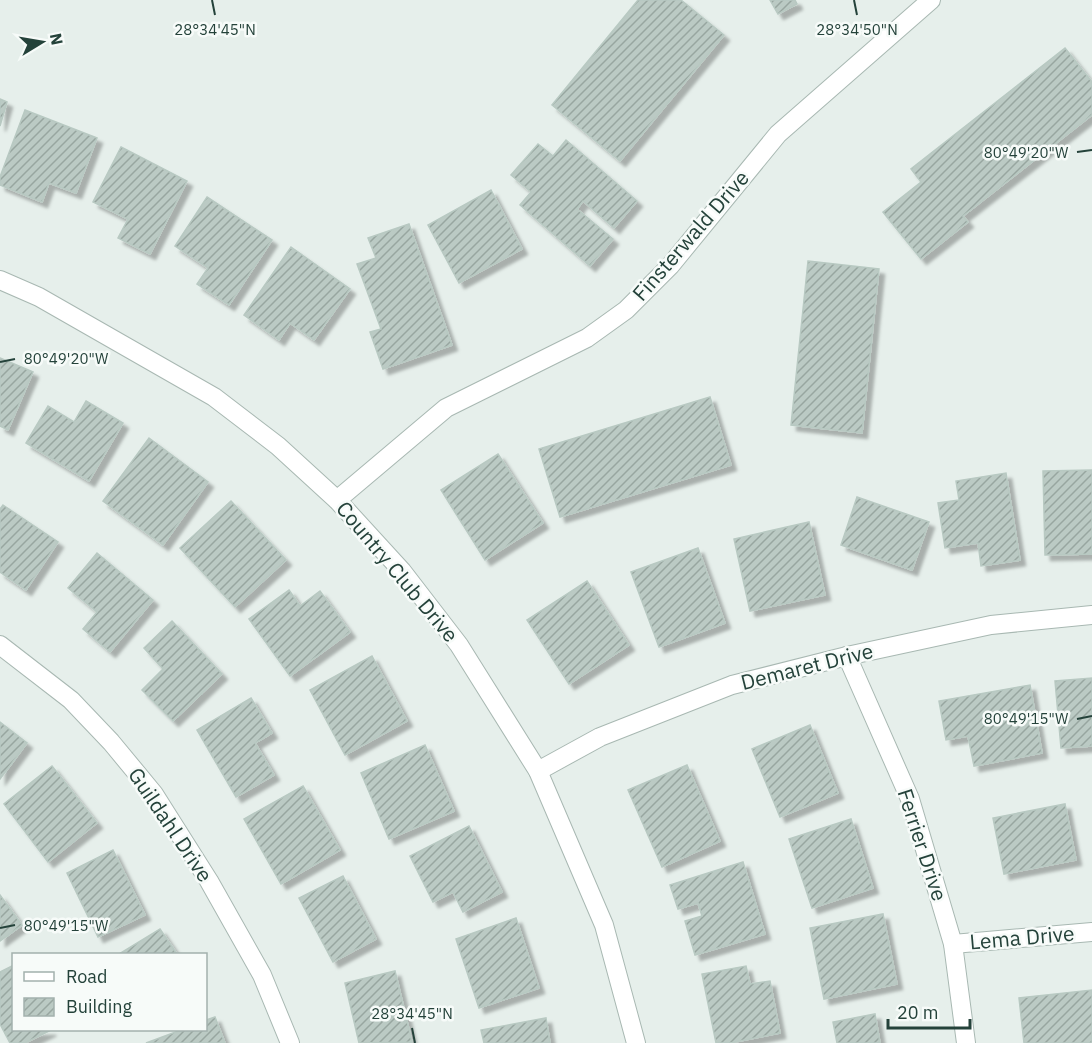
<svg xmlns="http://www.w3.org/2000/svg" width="1092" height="1043" viewBox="0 0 1092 1043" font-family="'IBM Plex Sans',sans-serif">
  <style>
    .building { fill: url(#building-hatch); stroke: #b8c9c2; stroke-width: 1.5; filter: url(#shadow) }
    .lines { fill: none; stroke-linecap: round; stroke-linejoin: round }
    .minor-casing { stroke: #a8b8b2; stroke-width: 20 }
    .minor { stroke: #fff; stroke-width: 18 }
    .ticks { fill: none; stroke: #24423a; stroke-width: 2 }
    .labels { text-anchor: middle; stroke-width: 5; stroke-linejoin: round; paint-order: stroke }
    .street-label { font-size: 21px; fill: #24423a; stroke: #f7fbf9 }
    .ticks-label { font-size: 15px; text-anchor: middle; fill: #24423a; stroke: #f7fbf9; stroke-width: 5; stroke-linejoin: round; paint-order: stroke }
  </style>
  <defs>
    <pattern id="building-hatch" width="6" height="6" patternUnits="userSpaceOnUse" patternTransform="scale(1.5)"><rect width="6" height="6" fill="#bbcac4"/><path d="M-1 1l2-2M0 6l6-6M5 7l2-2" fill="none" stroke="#98a6a0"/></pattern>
    <filter id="shadow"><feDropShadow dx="5.5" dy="5.5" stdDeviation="1.5" flood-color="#0004"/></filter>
  </defs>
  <rect width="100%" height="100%" fill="#e6efeb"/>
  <g class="building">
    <path d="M638 0H681L724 35 620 161 552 105Z"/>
    <path d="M770 0H795L797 4 778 14Z"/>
    <path d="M1065 48 1092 82V115L963 216 968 222 921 259 883 212 921 182 911 169Z"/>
    <path d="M0 99 7 102 0 126Z"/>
    <path d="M25 110 97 138 76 193 49 183 42 202 0 185V177Z"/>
    <path d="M566 140 637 201 614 228 583 201 577 209 613 239 590 266 520 205 531 192 511 175 538 144 553 156Z"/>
    <path d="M121 147 187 181 150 254 118 238 128 219 93 202Z"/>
    <path d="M491 190 522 249 459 283 428 225Z"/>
    <path d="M207 197 272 240 229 305 197 284 208 268 175 246Z"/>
    <path d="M409 224 452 345 383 369 370 332 381 329 357 264 376 258 368 238Z"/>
    <path d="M291 247 350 289 314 340 290 323 279 340 244 315Z"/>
    <path d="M808 261 879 269 862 433 791 425Z"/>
    <path d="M0 358 33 372 8 430 0 426Z"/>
    <path d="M710 397 731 465 560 517 539 449Z"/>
    <path d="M86 401 123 423 89 481 26 443 48 406 74 422Z"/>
    <path d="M149 438 208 482 163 545 103 501Z"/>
    <path d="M498 454 543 523 485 560 441 490Z"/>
    <path d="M1092 470V554L1045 555 1043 471Z"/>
    <path d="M1006 473 1020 560 981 566 978 543 945 548 938 503 959 500 956 481Z"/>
    <path d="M857 497 929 522 912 570 841 545Z"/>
    <path d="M231 501 286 560 235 607 180 548Z"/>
    <path d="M3 505 58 542 26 590 0 572V509Z"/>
    <path d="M809 522 825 595 750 611 734 539Z"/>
    <path d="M698 548 725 623 659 647 631 572Z"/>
    <path d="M97 553 153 600 110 652 83 629 97 612 68 588Z"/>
    <path d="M587 581 629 645 569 684 527 620Z"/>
    <path d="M289 590 300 606 320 591 350 632 290 676 249 619Z"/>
    <path d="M172 621 222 674 173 721 142 690 163 669 144 648Z"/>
    <path d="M372 656 407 721 345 755 310 690Z"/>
    <path d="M1092 678V746L1061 748 1055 681Z"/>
    <path d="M1030 685 1042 753 974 766 968 736 946 740 939 701Z"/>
    <path d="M251 698 272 733 255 743 274 775 236 797 197 730Z"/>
    <path d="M0 722 27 743 0 779Z"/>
    <path d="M810 725 838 793 780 817 752 749Z"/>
    <path d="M425 745 454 811 389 839 361 773Z"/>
    <path d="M687 765 720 841 662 867 628 790Z"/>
    <path d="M52 766 97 823 48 862 4 804Z"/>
    <path d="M303 786 340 850 281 884 244 819Z"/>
    <path d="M1065 804 1076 860 1004 874 993 818Z"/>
    <path d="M851 819 873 888 812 908 789 839Z"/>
    <path d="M469 826 502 892 463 912 453 892 433 902 410 856Z"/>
    <path d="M113 850 145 915 98 937 67 873Z"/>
    <path d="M743 862 765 934 695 955 685 921 702 916 698 903 678 909 670 885Z"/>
    <path d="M343 876 376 939 333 962 299 898Z"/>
    <path d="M0 895 22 925 0 941Z"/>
    <path d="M883 914 897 984 824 999 810 928Z"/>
    <path d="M516 918 539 988 479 1008 456 939Z"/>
    <path d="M160 929 177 954H119Z"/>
    <path d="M14 965V1030H51L25 1043H10L0 1024V972Z"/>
    <path d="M746 966 750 984 770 981 780 1033 730 1043H716L702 974Z"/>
    <path d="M395 971 412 1042 359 1043 345 983Z"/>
    <path d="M1092 990V1043H1024L1019 998Z"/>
    <path d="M875 1014 880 1043H837L833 1022Z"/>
    <path d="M215 1017 225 1043H146L181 1030H206V1020Z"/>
    <path d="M546 1018 550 1043H484L481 1030Z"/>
  </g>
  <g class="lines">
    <g class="minor-casing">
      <g id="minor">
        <path d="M0 280 39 297 214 397 278 446 337 500 402 571 459 645 538 771 604 925 636 1043"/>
        <path d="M337 500 446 408 587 338 626 310 670 266 778 134 931 0"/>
        <path d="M0 645 71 700 111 742 154 794 209 881 262 975 290 1043"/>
        <path d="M847 656 910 799 953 944 966 1043"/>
        <path d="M538 771 600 737 732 685 847 656 991 625 1092 615"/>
        <path d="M953 944 1092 932"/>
      </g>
    </g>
    <use href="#minor" class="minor"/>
  </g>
  <path class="ticks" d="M212 0 215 15M854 0 857 15M1077 152 1092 150M0 362 15 359M1077 719 1092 716M0 928 15 925M412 1028 415 1043"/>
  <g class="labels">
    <g class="street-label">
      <text transform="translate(691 236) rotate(-49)" y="7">Finsterwald Drive</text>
      <text transform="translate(397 572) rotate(50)" y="7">Country Club Drive</text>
      <text transform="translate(807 667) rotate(-14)" y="7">Demaret Drive</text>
      <text transform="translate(170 825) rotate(56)" y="7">Guildahl Drive</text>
      <text transform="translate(922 845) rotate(72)" y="7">Ferrier Drive</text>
      <text transform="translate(1022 938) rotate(-5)" y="7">Lema Drive</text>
    </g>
  </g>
  <g class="ticks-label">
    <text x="215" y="35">28°34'45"N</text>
    <text x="857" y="35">28°34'50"N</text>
    <text x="1026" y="158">80°49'20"W</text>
    <text x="66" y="364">80°49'20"W</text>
    <text x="1026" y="724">80°49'15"W</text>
    <text x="66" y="931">80°49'15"W</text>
    <text x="412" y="1019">28°34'45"N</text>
  </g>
  <rect x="12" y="953" width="195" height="78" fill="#f7fbf9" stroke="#a3b1ad" stroke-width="1.5"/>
  <rect x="24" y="972" width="30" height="9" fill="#ffffff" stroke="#a3b1ad" stroke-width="1.5"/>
  <text x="66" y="983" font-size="18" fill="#24423a">Road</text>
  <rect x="24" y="998" width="30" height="18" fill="url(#building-hatch)" stroke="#a3b1ad" stroke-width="1.5"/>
  <text x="66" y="1013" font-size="18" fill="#24423a">Building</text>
  <g transform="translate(42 42) rotate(79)" stroke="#f7fbf9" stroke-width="4.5" paint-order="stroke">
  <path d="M0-4.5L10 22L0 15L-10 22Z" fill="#24423a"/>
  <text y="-9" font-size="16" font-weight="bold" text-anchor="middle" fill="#24423a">N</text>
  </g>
  <path d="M888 1019v9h82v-9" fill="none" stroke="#24423a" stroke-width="3"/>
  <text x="897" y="1019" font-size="18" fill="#24423a" stroke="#f7fbf9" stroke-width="4.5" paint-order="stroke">20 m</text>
</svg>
